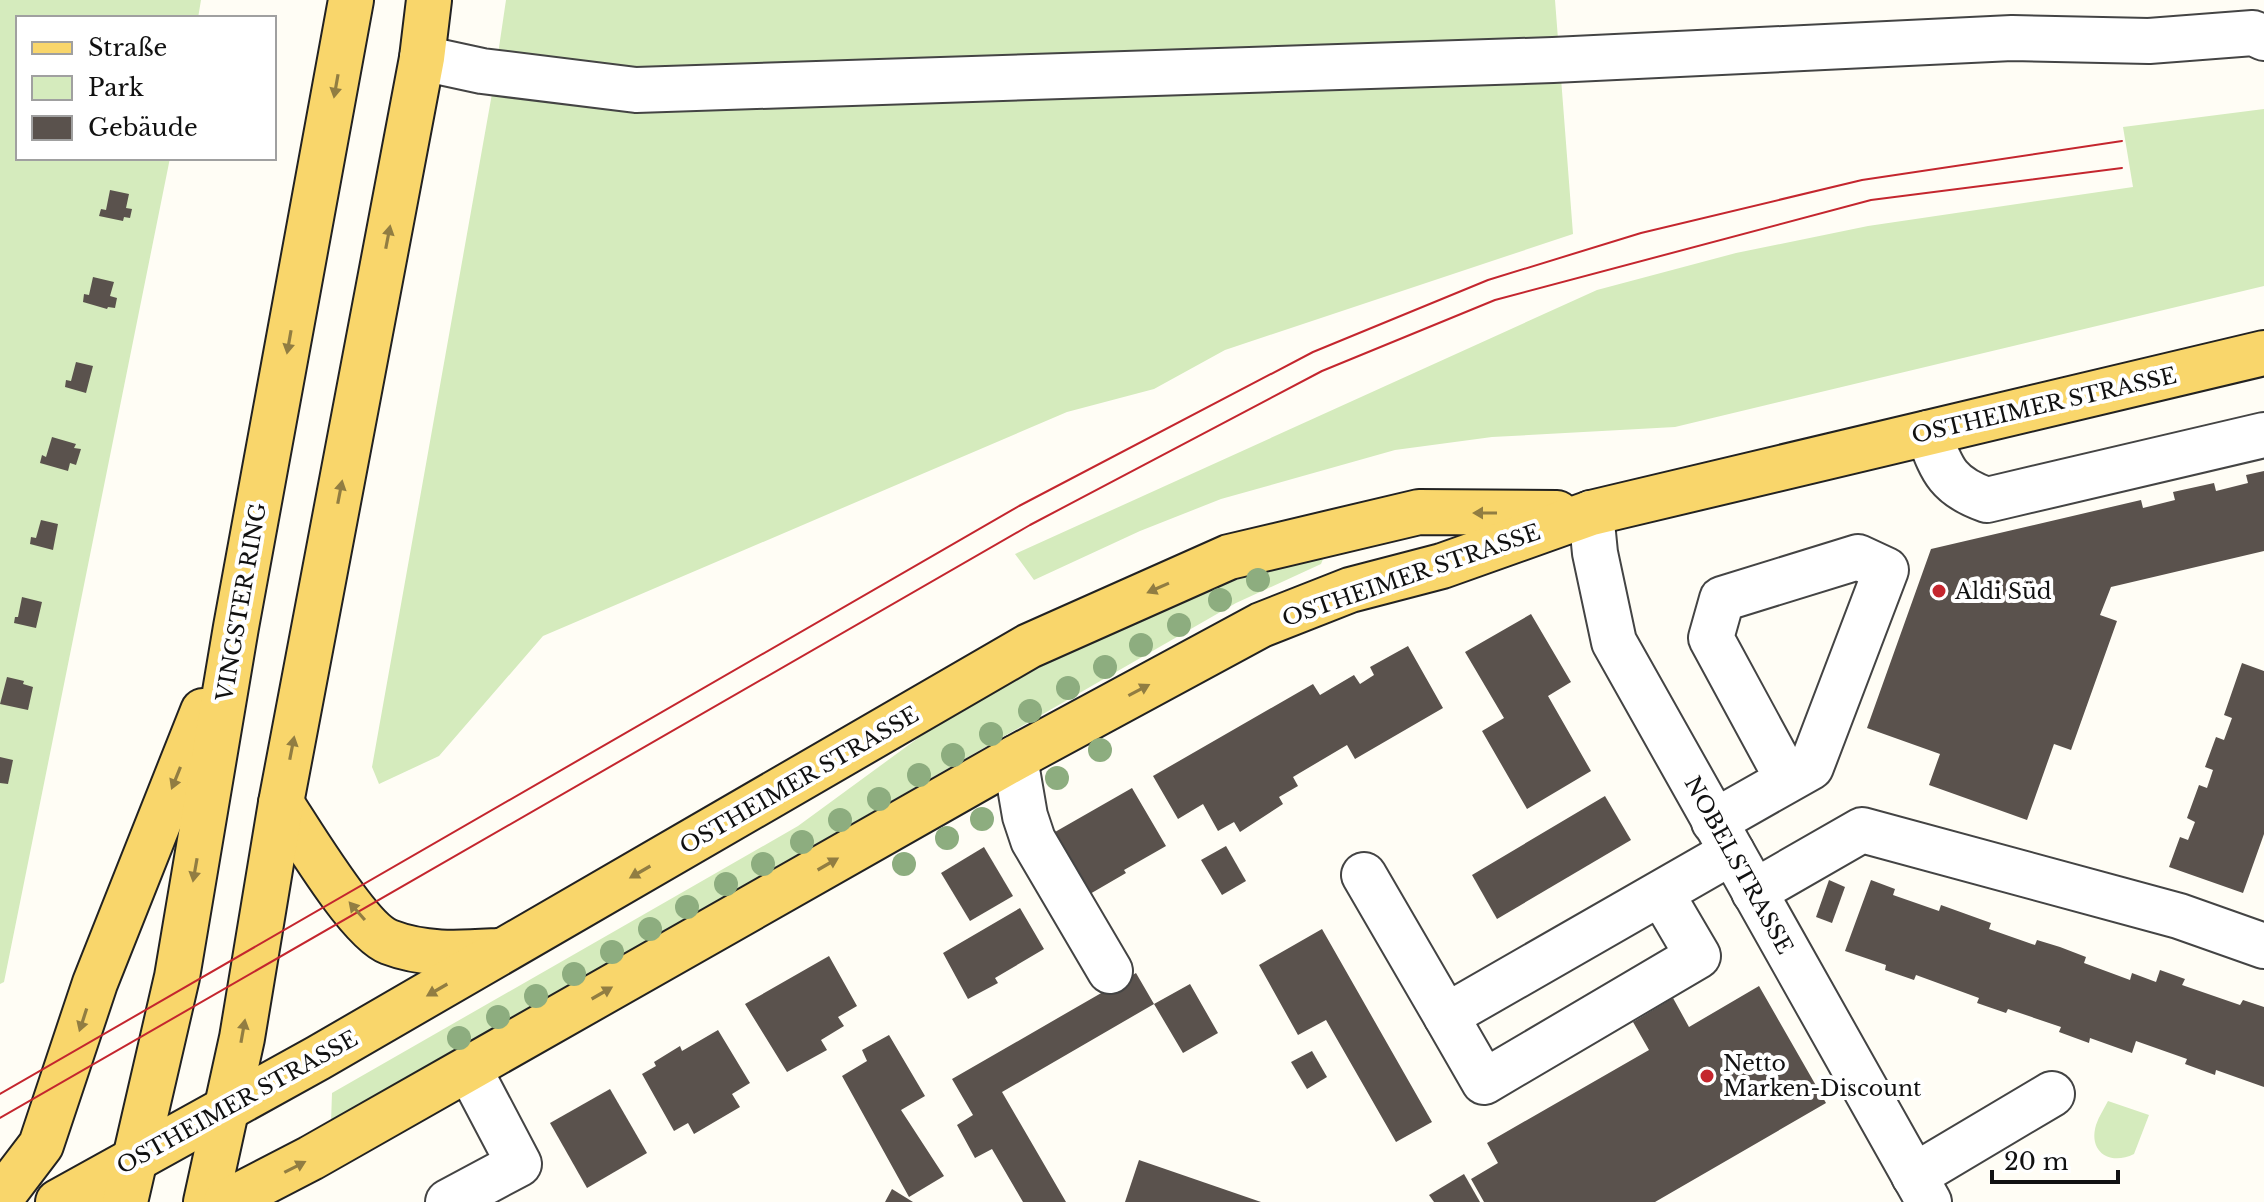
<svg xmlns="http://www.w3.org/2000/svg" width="2264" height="1202" viewBox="0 0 2264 1202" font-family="'Libre Baskerville',serif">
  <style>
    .green { fill: #d5ebbd }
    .building { fill: #5a524d }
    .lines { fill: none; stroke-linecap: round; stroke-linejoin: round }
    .minor-casing { stroke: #444; stroke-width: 48 }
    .major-casing { stroke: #222; stroke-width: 48 }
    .minor { stroke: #fff; stroke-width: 44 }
    .major { stroke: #f9d66b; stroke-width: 44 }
    .tram { stroke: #c4262e; stroke-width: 2 }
    .tree { fill: #8dad7f }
    .oneway { fill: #917d42 }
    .poi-dot { fill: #c4262e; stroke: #fff; stroke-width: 3 }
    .labels { text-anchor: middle; stroke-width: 8; stroke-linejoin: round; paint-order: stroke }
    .street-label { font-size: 22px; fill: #111; stroke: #fff }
    .poi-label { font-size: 22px; fill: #111; stroke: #fff; text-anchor: start }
  </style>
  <rect width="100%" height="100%" fill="#fffdf5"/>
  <g class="green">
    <path d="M0 0H201L198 18H18V158H170L4 982 0 984Z"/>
    <path d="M506 0H1555L1573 234 1225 350 1154 389 1067 412 543 636 439 756 379 784 372 767 493 88Z"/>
    <path d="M2264 109V286L1675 427 1492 437 1395 450 1221 499 1140 531 1034 580 1015 554 1597 290 1736 253 1868 226 2133 187 2123 127Z"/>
    <path d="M1320 554 1323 559 1321 564 1236 603 331 1123 332 1093 798 826 951 714 1051 661 1139 618 1208 589 1294 558Z"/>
    <path d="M2108 1101 2149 1115 2134 1154C2110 1166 2088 1152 2096 1125 2099 1116 2104 1109 2108 1101Z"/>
  </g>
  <g class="building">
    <path d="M110 190 129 194 126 208 132 209 130 218 124 217 123 221 99 216 101 209 106 210Z"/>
    <path d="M93 277 114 282 110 296 117 298 115 308 108 307 107 309 83 302 84 294 89 295Z"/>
    <path d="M76 362 93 366 86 393 65 387 66 380 71 381Z"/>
    <path d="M52 437 76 444 74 448 81 449 76 465 70 463 68 471 40 463 42 455 46 457Z"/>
    <path d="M2264 471V551L2111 587 2100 615 2117 621 2071 750 2054 744 2027 820 1929 785 1940 754 1867 728 1931 549 2141 500 2143 508 2175 500 2173 492 2214 483 2216 491 2248 483 2246 475Z"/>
    <path d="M41 520 58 524 53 550 30 544 31 537 36 538Z"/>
    <path d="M22 597 42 602 36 628 14 623 15 617H18Z"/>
    <path d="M1531 614 1571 682 1548 696 1591 771 1527 809 1482 731 1504 718 1465 652Z"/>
    <path d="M1408 646 1443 708 1355 759 1347 745 1298 774 1293 777 1298 786 1279 797 1283 804 1240 832 1234 822 1218 831 1203 804 1178 819 1153 776 1313 684 1320 695 1354 675 1360 684 1374 675 1370 667Z"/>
    <path d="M2242 663 2264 671V834L2243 893 2169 867 2180 837 2188 840 2195 822 2187 818 2199 785 2207 788 2213 770 2205 767 2216 737 2224 740 2232 718 2224 715Z"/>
    <path d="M7 677 24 681 23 684 33 687 28 710 0 704Z"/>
    <path d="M0 757 13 760 8 784 0 783Z"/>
    <path d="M1132 788 1166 846 1124 870 1126 873 1083 898 1048 836Z"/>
    <path d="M1605 796 1631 840 1497 919 1472 875Z"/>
    <path d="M1226 846 1246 881 1222 895 1201 860Z"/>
    <path d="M984 847 1013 896 970 921 941 873Z"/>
    <path d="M1829 880 1845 887 1832 923 1816 917Z"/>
    <path d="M1871 880 1895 889 1893 895 1939 911 1941 905 1991 923 1989 929 2035 945 2037 940 2060 947 2086 957 2084 963 2130 980 2132 973 2156 982 2160 970 2185 979 2182 985 2240 1005 2243 1000 2264 1007V1087L2216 1070 2215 1075 2185 1064 2187 1059 2136 1041 2132 1053 2090 1038 2089 1043 2059 1032 2061 1027 2008 1009 2006 1013 1977 1003 1979 998 1916 975 1914 980 1885 970 1886 965 1845 951Z"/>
    <path d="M1020 908 1044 949 995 978 998 983 968 999 943 953Z"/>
    <path d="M1322 929 1432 1122 1396 1142 1326 1020 1298 1035 1259 965Z"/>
    <path d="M829 956 857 1006 838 1017 844 1026 821 1040 827 1050 787 1072 745 1004Z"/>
    <path d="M1136 973 1154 1004 1190 984 1218 1033 1183 1053 1154 1004 1002 1092 1066 1202H1023L992 1149 975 1158 957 1125 973 1115 952 1079Z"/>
    <path d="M1759 986 1826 1103 1655 1202H1484L1471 1179 1498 1163 1487 1143 1649 1050 1633 1022 1673 998 1689 1027Z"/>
    <path d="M718 1030 750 1083 732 1094 740 1107 694 1134 688 1123 674 1131 642 1074 656 1066 654 1062 680 1046 682 1051Z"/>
    <path d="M889 1035 925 1096 901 1110 944 1176 909 1197 842 1076 867 1061 862 1050Z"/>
    <path d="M1312 1051 1327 1077 1307 1089 1291 1062Z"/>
    <path d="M610 1089 647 1153 587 1188 550 1123Z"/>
    <path d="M1139 1160 1261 1202H1125Z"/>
    <path d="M1464 1174 1480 1202H1434L1429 1195Z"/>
    <path d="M892 1189 913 1202H885Z"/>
  </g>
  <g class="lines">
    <g class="minor-casing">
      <g id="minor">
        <path d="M422 58 482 71 636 90 1553 60 2012 38 2149 41 2253 33 2264 38"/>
        <path d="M1928 433C1942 470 1947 486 1987 500L2264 435"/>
        <path d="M1591 513 1595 553 1614 642 1929 1202"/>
        <path d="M1015 758 1025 816 1033 840 1110 971"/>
        <path d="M1714 822 1811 767 1886 570 1858 557 1722 599 1711 638 1788 780"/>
        <path d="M1364 875 1446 1016"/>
        <path d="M1754 892 1862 830 2179 916 2264 946"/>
        <path d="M1661 893 1698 956 1484 1082 1446 1016 1732 852"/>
        <path d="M1914 1176 2052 1094"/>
        <path d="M448 1202 519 1164 469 1069"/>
      </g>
    </g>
    <g class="major-casing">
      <g id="major">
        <path d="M281 803C301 833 359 931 389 942 425 956 462 953 498 951"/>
        <path d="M0 1199 41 1145 95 983 203 711"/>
        <path d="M58 1202 318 1058 1029 646 1229 557 1419 512 1557 513"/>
        <path d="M125 1202 177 977 236 627 351 0"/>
        <path d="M206 1202 242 1038 281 803 422 58 429 0"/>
        <path d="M226 1202 311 1158 1015 758 1261 625 1350 590 1442 566 1591 513 2264 353"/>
      </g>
    </g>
    <use href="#minor" class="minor"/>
    <use href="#major" class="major"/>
    <g class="tram">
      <path d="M0 1094 1019 506 1313 352 1488 280 1641 233 1862 180 2122 141"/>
      <path d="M0 1118 1030 525 1322 371 1495 300 1871 200 2122 168"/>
    </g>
  </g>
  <g class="tree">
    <circle cx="1258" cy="580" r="12"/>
    <circle cx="1220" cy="600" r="12"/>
    <circle cx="1179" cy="625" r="12"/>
    <circle cx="1141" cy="645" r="12"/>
    <circle cx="1105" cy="667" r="12"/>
    <circle cx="1068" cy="688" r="12"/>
    <circle cx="1030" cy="711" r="12"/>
    <circle cx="991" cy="734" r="12"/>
    <circle cx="1100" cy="750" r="12"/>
    <circle cx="953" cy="755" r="12"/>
    <circle cx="919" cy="775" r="12"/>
    <circle cx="1057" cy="778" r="12"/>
    <circle cx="879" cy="799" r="12"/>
    <circle cx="982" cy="819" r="12"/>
    <circle cx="840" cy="820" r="12"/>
    <circle cx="947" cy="838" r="12"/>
    <circle cx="802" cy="842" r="12"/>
    <circle cx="763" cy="864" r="12"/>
    <circle cx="904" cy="864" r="12"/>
    <circle cx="726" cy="884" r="12"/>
    <circle cx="687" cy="907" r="12"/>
    <circle cx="650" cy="929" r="12"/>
    <circle cx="612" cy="952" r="12"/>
    <circle cx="574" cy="974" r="12"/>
    <circle cx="536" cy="996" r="12"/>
    <circle cx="498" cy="1017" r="12"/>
    <circle cx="459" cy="1038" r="12"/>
  </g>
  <defs><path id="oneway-solid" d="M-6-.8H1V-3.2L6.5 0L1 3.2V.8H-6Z" transform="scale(2)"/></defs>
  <g class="oneway">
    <use href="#oneway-solid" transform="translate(336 86) rotate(100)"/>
    <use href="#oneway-solid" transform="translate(388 237) rotate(-79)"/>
    <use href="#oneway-solid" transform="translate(289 342) rotate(100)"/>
    <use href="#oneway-solid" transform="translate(340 492) rotate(-79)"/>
    <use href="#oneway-solid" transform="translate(1485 513) rotate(-180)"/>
    <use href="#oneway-solid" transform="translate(1158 588) rotate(156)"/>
    <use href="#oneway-solid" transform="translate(1139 690) rotate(-28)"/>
    <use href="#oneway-solid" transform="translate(292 748) rotate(-79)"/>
    <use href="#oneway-solid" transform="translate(176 778) rotate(112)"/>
    <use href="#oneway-solid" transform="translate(828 864) rotate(-30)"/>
    <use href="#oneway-solid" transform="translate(195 870) rotate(100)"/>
    <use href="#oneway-solid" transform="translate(640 872) rotate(150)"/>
    <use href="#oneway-solid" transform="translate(357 911) rotate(-131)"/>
    <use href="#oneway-solid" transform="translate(437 990) rotate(150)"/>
    <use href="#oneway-solid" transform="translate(602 993) rotate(-30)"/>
    <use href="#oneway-solid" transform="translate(83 1020) rotate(108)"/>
    <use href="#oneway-solid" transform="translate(243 1031) rotate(-80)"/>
    <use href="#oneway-solid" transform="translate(295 1167) rotate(-27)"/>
  </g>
  <g class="poi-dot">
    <circle cx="1939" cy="591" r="8"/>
    <circle cx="1707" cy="1076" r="8"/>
  </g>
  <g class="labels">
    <g class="street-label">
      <text transform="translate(2044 405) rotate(-13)" y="8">OSTHEIMER STRASSE</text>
      <text transform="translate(1411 575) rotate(-19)" y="8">OSTHEIMER STRASSE</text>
      <text transform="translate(241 602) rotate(-80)" y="8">VINGSTER RING</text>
      <text transform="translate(799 780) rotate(-30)" y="8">OSTHEIMER STRASSE</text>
      <text transform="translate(1739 865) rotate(61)" y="8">NOBELSTRASSE</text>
      <text transform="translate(237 1102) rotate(-29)" y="8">OSTHEIMER STRASSE</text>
    </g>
    <g class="poi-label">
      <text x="1955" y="599">Aldi Süd</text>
      <text x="1723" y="1071">Netto<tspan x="1723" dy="25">Marken-Discount</tspan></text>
    </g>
  </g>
  <rect x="16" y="16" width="260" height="144" fill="#ffffff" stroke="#a0a0a0" stroke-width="2"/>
  <rect x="32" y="42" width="40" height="12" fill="#f9d66b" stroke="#a0a0a0" stroke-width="2"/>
  <text x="88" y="56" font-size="24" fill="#111111">Straße</text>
  <rect x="32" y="76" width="40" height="24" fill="#d5ebbd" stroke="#a0a0a0" stroke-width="2"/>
  <text x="88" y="96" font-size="24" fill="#111111">Park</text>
  <rect x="32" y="116" width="40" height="24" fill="#5a524d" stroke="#a0a0a0" stroke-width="2"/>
  <text x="88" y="136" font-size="24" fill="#111111">Gebäude</text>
  <path d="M1992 1170v12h126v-12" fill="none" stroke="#111111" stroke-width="4"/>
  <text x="2004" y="1170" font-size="24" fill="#111111" stroke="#ffffff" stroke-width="6" paint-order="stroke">20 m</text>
</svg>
